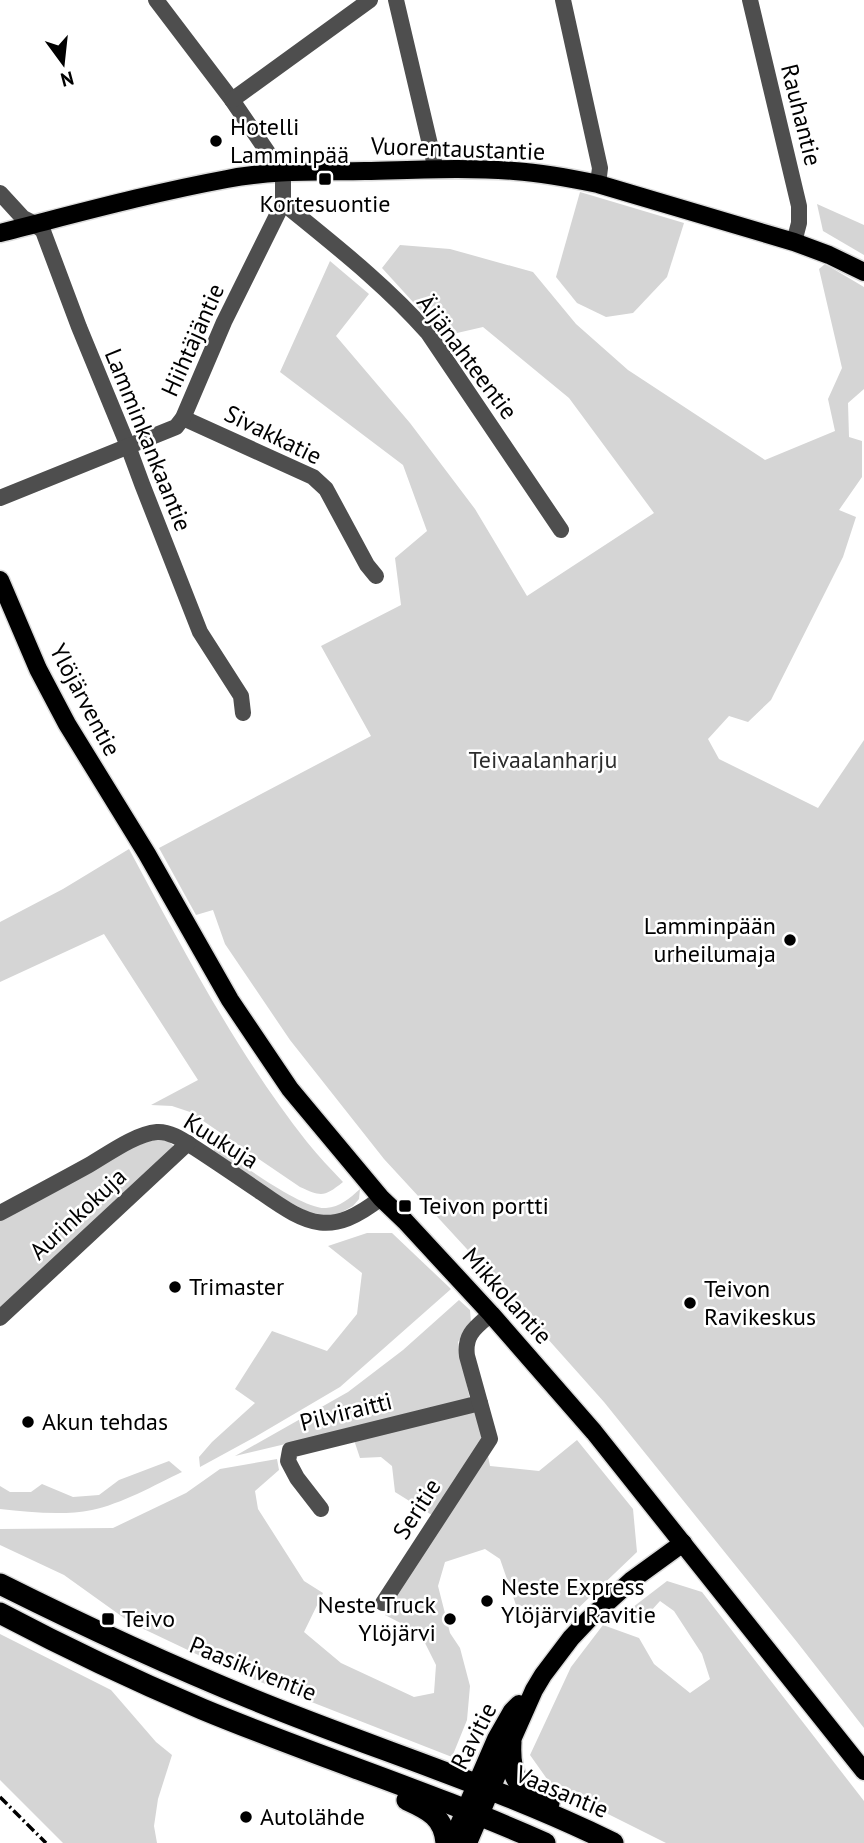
<svg xmlns="http://www.w3.org/2000/svg" width="864" height="1843" viewBox="0 0 864 1843" font-family="'PT Sans',sans-serif">
  <style>
    .green { fill: #d5d5d5 }
    .lines { fill: none; stroke-linecap: round; stroke-linejoin: round }
    .major-casing { stroke: #dbdbdb; stroke-width: 21 }
    .highway-casing { stroke: #dbdbdb; stroke-width: 24 }
    .minor { stroke: #4e4e4e; stroke-width: 16 }
    .major { stroke: #000; stroke-width: 18 }
    .highway { stroke: #000; stroke-width: 21 }
    .rail { stroke: #000; stroke-width: 3.5; stroke-dasharray: 10 3.5 2 3.5; stroke-linecap: butt }
    .poi-dot { fill: #000; stroke: #fff; stroke-width: 2.5 }
    .labels { text-anchor: middle; stroke-width: 5; stroke-linejoin: round; paint-order: stroke }
    .street-label { font-size: 24px; fill: #000; stroke: #fff }
    .poi-label { font-size: 24px; fill: #000; stroke: #fff; text-anchor: start }
    .park-label { font-size: 24px; fill: #2c2c2c; stroke: #fff }
  </style>
  <rect width="100%" height="100%" fill="#fff"/>
  <g class="green">
    <path d="M580 192 684 223 667 277 633 313 606 317 577 303 556 277Z"/>
    <path d="M817 204 864 225V255L823 231Z"/>
    <path d="M400 245 450 249 533 272 576 324 628 370 765 460 835 431 828 399 842 368 819 269 825 264 864 287V389L848 403 849 437 862 441V477L839 510 856 517 843 557 771 700 748 722 729 716 708 739 719 759 818 808 864 740V1728L797 1642 604 1402 489 1273 384 1159 290 1040 225 944 213 910 196 915 159 848 371 736 321 646 401 605 395 558 427 531 403 465 280 372 330 261 369 294 336 336 410 423 475 509 527 596 654 513 569 398 483 327 444 336 382 268Z"/>
    <path d="M129 849C183 949 236 1052 307 1142 318 1156 331 1169 343 1182 324 1197 322 1197 300 1187L190 1112 172 1106 151 1105 198 1080 104 934 0 982V922L63 889Z"/>
    <path d="M158 1139 168 1141 175 1147 0 1308V1218L120 1154 145 1142Z"/>
    <path d="M215 1146C237 1161 303 1210 326 1208 340 1207 350 1198 360 1189L359 1199 353 1206 342 1212 333 1215H314L280 1197 213 1153Z"/>
    <path d="M367 1233H392L451 1289 340 1387 255 1437 200 1467 199 1457 212 1442 255 1403 235 1389 272 1331 327 1351 357 1314 362 1273 328 1246Z"/>
    <path d="M459 1300 470 1310 471 1322 458 1342 470 1400 235 1456 348 1392 403 1350Z"/>
    <path d="M474 1407 484 1442 435 1517 395 1492 392 1466 381 1457 360 1458 353 1437Z"/>
    <path d="M577 1440 633 1509 637 1552 571 1615 516 1605 500 1559 485 1549 445 1562 438 1586 450 1633 460 1648 470 1686 467 1720 452 1757 232 1671 131 1623 64 1575 0 1545V1529L113 1528 186 1493 220 1469 277 1459 279 1470 255 1491 258 1509 304 1581 323 1593 304 1632 341 1663 414 1697 434 1693 436 1665 420 1633 385 1615 390 1598 487 1451 490 1466 539 1471Z"/>
    <path d="M169 1461 182 1472C155 1485 121 1504 92 1510 62 1516 30 1512 0 1509V1486L10 1492H31L42 1484 73 1497 99 1495 119 1480Z"/>
    <path d="M667 1581 702 1592 864 1801V1843H666L552 1786 530 1755 571 1667 603 1625 639 1638 654 1664 690 1693 710 1679 702 1654 674 1611 660 1601 640 1623 627 1621 624 1614Z"/>
    <path d="M0 1634 111 1690 156 1742 172 1755 158 1799 154 1826 157 1843H63L0 1780Z"/>
  </g>
  <g class="lines">
    <g class="major-casing">
      <g id="major">
        <path d="M0 233C75 214 151 193 227 179 273 170 319 172 365 171 414 170 465 167 514 171 542 173 570 178 598 184L794 242 829 255 864 272"/>
        <path d="M0 580 38 669 67 724 147 854 230 1000 290 1089 381 1198 405 1221 491 1314 594 1432 864 1771"/>
        <path d="M451 1843 496 1739 512 1711 519 1704"/>
        <path d="M468 1843 511 1742 534 1690 543 1675 571 1638 589 1619 632 1580 683 1543"/>
      </g>
    </g>
    <g class="highway-casing">
      <g id="highway">
        <path d="M0 1584C82 1625 166 1664 252 1699 371 1748 497 1786 613 1843"/>
        <path d="M0 1613C66 1648 134 1680 202 1709 315 1756 433 1793 545 1843"/>
        <path d="M511 1742C509 1776 518 1790 549 1803"/>
        <path d="M407 1800C429 1810 444 1817 446 1843"/>
      </g>
    </g>
    <g class="minor">
      <path d="M156 0 232 100 271 157 275 172"/>
      <path d="M396 0 436 170"/>
      <path d="M563 0 600 168 598 184"/>
      <path d="M750 0 799 206V223L794 242"/>
      <path d="M232 100 370 0"/>
      <path d="M0 193 23 218 35 224 43 231 79 327 128 446 142 484 200 632 241 696 243 713"/>
      <path d="M283 203C333 244 385 284 428 333L561 530"/>
      <path d="M183 418 313 477 326 489 367 565 376 576"/>
      <path d="M0 498 176 427 183 418 224 322 283 203V172"/>
      <path d="M0 1213C30 1197 60 1181 89 1165 108 1154 135 1134 157 1132 170 1131 184 1141 195 1148 218 1163 240 1178 262 1193 309 1226 331 1237 381 1198"/>
      <path d="M0 1318 188 1143"/>
      <path d="M321 1509 297 1478 288 1461 290 1450 480 1403"/>
      <path d="M383 1603 490 1439 467 1356C464 1334 476 1327 491 1314"/>
    </g>
    <use href="#major" class="major"/>
    <use href="#highway" class="highway"/>
    <path class="rail" d="M0 1797 46 1843"/>
  </g>
  <g class="poi-dot">
    <circle cx="216" cy="141" r="7"/>
    <rect x="318" y="172" width="14" height="14" rx="3.5"/>
    <circle cx="790" cy="940" r="7"/>
    <rect x="398" y="1199" width="14" height="14" rx="3.5"/>
    <circle cx="175" cy="1287" r="7"/>
    <circle cx="690" cy="1303" r="7"/>
    <circle cx="28" cy="1422" r="7"/>
    <circle cx="487" cy="1601" r="7"/>
    <rect x="101" y="1612" width="14" height="14" rx="3.5"/>
    <circle cx="450" cy="1619" r="7"/>
    <circle cx="246" cy="1817" r="7"/>
  </g>
  <g class="labels">
    <g class="street-label">
      <text transform="translate(801 115) rotate(76)" y="8">Rauhantie</text>
      <text transform="translate(458 149) rotate(2)" y="8">Vuorentaustantie</text>
      <text transform="translate(193 340) rotate(-66)" y="8">Hiihtäjäntie</text>
      <text transform="translate(467 357) rotate(53)" y="8">Äijänahteentie</text>
      <text transform="translate(273 435) rotate(26)" y="8">Sivakkatie</text>
      <text transform="translate(148 440) rotate(68)" y="8">Lamminkankaantie</text>
      <text transform="translate(85 700) rotate(62)" y="8">Ylöjärventie</text>
      <text transform="translate(221 1141) rotate(32)" y="8">Kuukuja</text>
      <text transform="translate(78 1214) rotate(-43)" y="8">Aurinkokuja</text>
      <text transform="translate(507 1296) rotate(48)" y="8">Mikkolantie</text>
      <text transform="translate(346 1412) rotate(-14)" y="8">Pilviraitti</text>
      <text transform="translate(417 1509) rotate(-57)" y="8">Seritie</text>
      <text transform="translate(253 1669) rotate(22)" y="8">Paasikiventie</text>
      <text transform="translate(474 1736) rotate(-63)" y="8">Ravitie</text>
      <text transform="translate(562 1792) rotate(23)" y="8">Vaasantie</text>
    </g>
    <g class="poi-label">
      <text x="230" y="135">Hotelli<tspan x="230" dy="28">Lamminpää</tspan></text>
      <text x="325" y="212" text-anchor="middle">Kortesuontie</text>
      <text x="776" y="934" text-anchor="end">Lamminpään<tspan x="776" dy="28">urheilumaja</tspan></text>
      <text x="419" y="1214">Teivon portti</text>
      <text x="189" y="1295">Trimaster</text>
      <text x="704" y="1297">Teivon<tspan x="704" dy="28">Ravikeskus</tspan></text>
      <text x="42" y="1430">Akun tehdas</text>
      <text x="501" y="1595">Neste Express<tspan x="501" dy="28">Ylöjärvi Ravitie</tspan></text>
      <text x="436" y="1613" text-anchor="end">Neste Truck<tspan x="436" dy="28">Ylöjärvi</tspan></text>
      <text x="122" y="1627">Teivo</text>
      <text x="260" y="1825">Autolähde</text>
    </g>
    <g class="park-label">
      <text x="543" y="768">Teivaalanharju</text>
    </g>
  </g>
  <g transform="translate(63 63) rotate(165)" stroke="#ffffff" stroke-width="5" paint-order="stroke">
  <path d="M0-5L12 26L0 18L-12 26Z" fill="#000000"/>
  <text y="-10" font-size="19" font-weight="bold" text-anchor="middle" fill="#000000">N</text>
  </g>
</svg>
